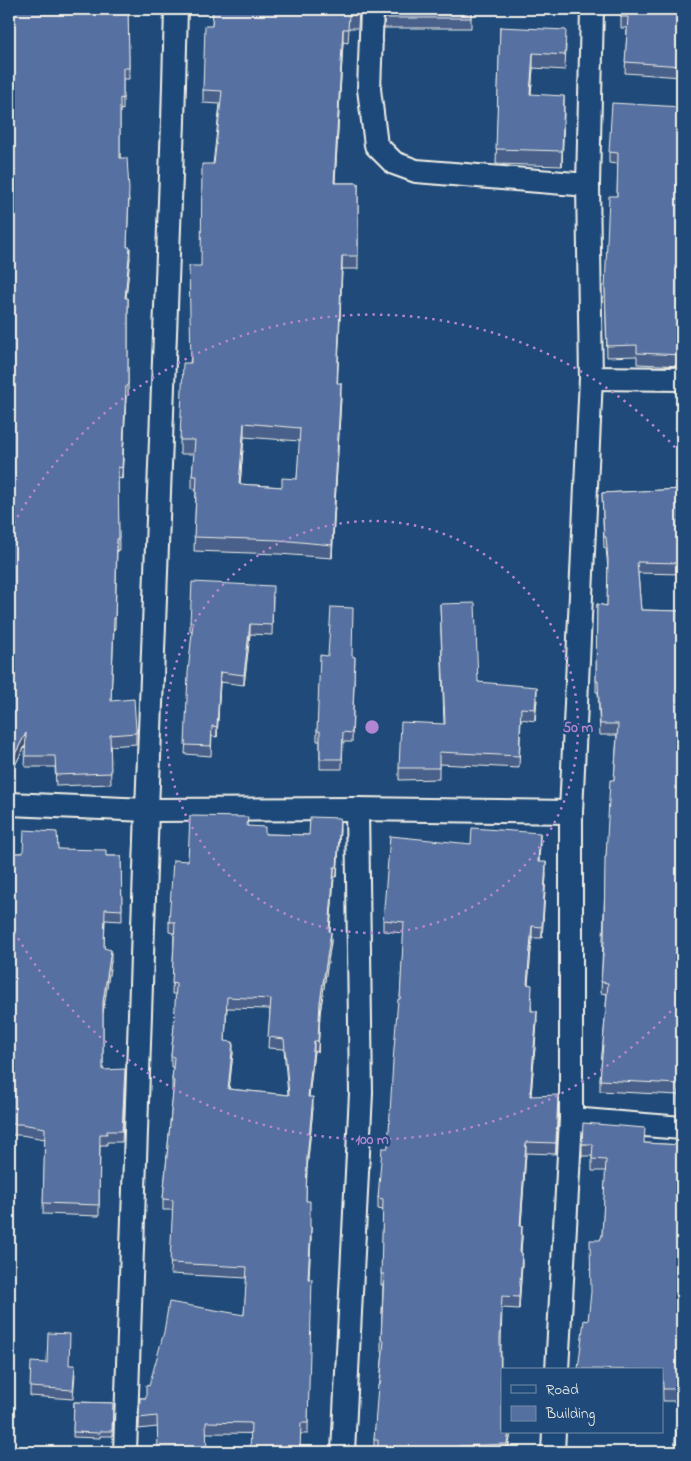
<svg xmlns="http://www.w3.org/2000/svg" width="691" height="1461" viewBox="0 0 691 1461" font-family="'Indie Flower',sans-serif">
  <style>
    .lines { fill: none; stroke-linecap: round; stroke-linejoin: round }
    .minor-casing { stroke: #f4f1e8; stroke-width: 26 }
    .minor { stroke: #1f4a7a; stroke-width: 22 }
    .wall { fill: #48608a; stroke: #f4f1e8; fill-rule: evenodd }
    .shaded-wall { fill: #3b4e71; stroke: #f4f1e8 }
    .building { fill: #5470a1; stroke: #f4f1e8; fill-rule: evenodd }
    .ring { fill: none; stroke: #b185d1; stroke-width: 2.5; stroke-dasharray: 2.5 5 }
    .centre { fill: #b185d1; stroke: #1f4a7a; stroke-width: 2.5 }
    .ring-label { font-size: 15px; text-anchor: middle; font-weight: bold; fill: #b185d1; stroke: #1f4a7a; stroke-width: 4.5; stroke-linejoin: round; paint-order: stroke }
  </style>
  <rect width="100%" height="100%" fill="#1f4a7a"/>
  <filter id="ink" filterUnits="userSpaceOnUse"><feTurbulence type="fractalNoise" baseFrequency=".02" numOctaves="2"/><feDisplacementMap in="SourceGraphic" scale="10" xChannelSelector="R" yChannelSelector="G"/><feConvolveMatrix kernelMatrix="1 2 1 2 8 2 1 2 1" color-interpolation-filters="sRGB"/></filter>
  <g filter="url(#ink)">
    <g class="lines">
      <g class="minor-casing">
        <g id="minor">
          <path d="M372 9 369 89 376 145 394 163 416 171 588 185"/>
          <path d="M591 378 682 379"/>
          <path d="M9 804 147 810 357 809 571 812"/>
          <path d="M571 1119 682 1128"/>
          <path d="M557 1370 571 1119V812L591 378 588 185 592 9"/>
          <path d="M125 1452 147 810 173 122 176 9"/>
          <path d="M343 1452 361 1093 357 809"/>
          <path d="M553 1452 554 1432"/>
        </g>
      </g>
      <use href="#minor" class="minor"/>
    </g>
    <g class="wall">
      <path d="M9 9H128L129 68V79H123V110L120 109V158L129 200 127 247 130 258 126 298 128 395 126 397 122 479 118 478 119 550H117L115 629H114L111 701 136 729V744L110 746 111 784 56 786 55 767H25L26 744 14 767H9V39H10Z"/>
      <path d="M213 9H359L358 28H349L348 43 343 42 335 183H358V269H342L337 383 341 397 332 558 279 554 194 551 196 489H192V476L194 454H180V440L190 363 220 104 203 103V90L212 26ZM244 437 300 441 297 479 282 487 240 484Z"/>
      <path d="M385 9H471V28H384Z"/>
      <path d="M621 9H682V77L625 73 627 28H621Z"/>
      <path d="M500 27 566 45 565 70 533 68 531 94 564 111 562 166 496 164Z"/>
      <path d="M682 107V366L637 364V356L607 357 605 288 617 196 618 164 609 163V152Z"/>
      <path d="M682 489V574L638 573 641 610 682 611V1107L678 1106V1095L600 1091V1080L607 994 601 993 606 857 614 780 617 735H600L598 692H596L597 604 607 606 608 569 606 548H604L602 493Z"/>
      <path d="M273 596 272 635 250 634 244 685 220 682 217 737 212 736 211 756 185 754 192 632 190 631V622Z"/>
      <path d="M440 604 478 682 537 699 535 721 521 719 519 768 439 764V779L399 780V768L444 724Z"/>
      <path d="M328 656 355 657 352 742H343L342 769H320V741H317V731Z"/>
      <path d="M248 826 265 834 309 835 340 829 337 877H334L330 931 331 942 320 1013 318 1052 314 1051 309 1097 313 1108 307 1169 306 1201 311 1238 309 1279 308 1434 206 1433 157 1427 139 1429 140 1398H146L149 1386 244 1315 247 1278 170 1274 173 1210H163V1199L173 1091H172V1080L173 1067H171V1056L174 1026 176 994H172L174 933 169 932V922L188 861ZM227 1008 270 1009 268 1048 284 1049 288 1095 229 1089 233 1053 225 1041Z"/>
      <path d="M471 844H540L539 862 546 874 542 938H532L528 984 532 1011 537 1022 531 1096 558 1119 556 1154 526 1153 521 1226 522 1237 521 1253 522 1264 519 1309 502 1308 501 1347V1392L511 1432 508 1452H374V1440L383 1351H381V1339L383 1285H381L383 1210 378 1209V1198L388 1148 400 999 404 933 383 931V920Z"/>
      <path d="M58 849 106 856H121L122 921 105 920 104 949 111 961 103 1013V1070L125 1080 122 1142H107V1145H100L99 1216 43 1214 45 1139 21 1135H9V853H23Z"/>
      <path d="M645 1143 682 1145V1452L678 1401H663L662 1370 588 1321 600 1240 602 1236 606 1171H592V1156H582V1144Z"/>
      <path d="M9 1187H11L10 1222H9Z"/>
      <path d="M69 1365 75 1374 73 1399 30 1396V1387Z"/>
      <path d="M74 1402 113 1403 112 1436H100V1438L73 1437Z"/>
    </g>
    <g class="shaded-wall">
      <path d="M343 29V42L334 196V183Z"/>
      <path d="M533 53V68L530 109V94Z"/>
      <path d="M564 96V111L562 166V151Z"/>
      <path d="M130 247V258L125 309V298Z"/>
      <path d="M342 256V269L337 396V383Z"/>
      <path d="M128 298V395L126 397 122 479Z"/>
      <path d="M341 383V397L332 558V545Z"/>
      <path d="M244 423V437L239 497V484Z"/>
      <path d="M250 624V634L244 685V675Z"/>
      <path d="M220 672V682L217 737V727Z"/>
      <path d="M537 687V699L535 721V709Z"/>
      <path d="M26 733V744L14 767V756Z"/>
      <path d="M340 818V829L337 877V867Z"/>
      <path d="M540 833V844L538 873V862Z"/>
      <path d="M546 862V874L542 938V927Z"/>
      <path d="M334 867V877L329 942V931Z"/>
      <path d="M532 926V938L527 996V984Z"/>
      <path d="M331 932V942L320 1013 318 1052 320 1002Z"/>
      <path d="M111 950V961L103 1013V1002Z"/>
      <path d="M537 1011V1022L530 1108V1096Z"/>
      <path d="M314 1041V1051L308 1107V1097Z"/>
      <path d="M233 1042V1053L228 1099V1089Z"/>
      <path d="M313 1097V1108L307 1169V1158Z"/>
      <path d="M558 1107V1119L556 1154V1143Z"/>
      <path d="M526 1142V1153L520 1237V1226Z"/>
      <path d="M522 1226V1237L520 1264V1252Z"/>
      <path d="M311 1227V1238L308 1290V1279Z"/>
      <path d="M522 1253V1264L519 1309V1297Z"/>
      <path d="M509 1432H511L507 1452V1444Z"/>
    </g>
    <g class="building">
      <path d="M9 9H128L129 57V68H123V99L120 98V158H127L129 189 127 247H130L125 298H128V384L126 386 122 468 118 467 119 538 117 539 115 618H114L111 701 134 699 136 729V733L110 735 111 773 56 775 55 756H25L26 733 14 756H9V39H10Z"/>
      <path d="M213 9H358V15H349L348 29H343L334 183H358V256H342L337 383H341L332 545 279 540 194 537 197 476H192L195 440H180L183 363H191L189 266H201L202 164H214L222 91 203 90 205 26H212ZM244 423 300 428 297 479 282 478V487L239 484Z"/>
      <path d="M385 9H471V18H384Z"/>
      <path d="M621 9H682V66L625 62 628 17H621Z"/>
      <path d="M500 27 566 30 565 55 533 53 530 94 564 96 562 151 496 149Z"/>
      <path d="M612 103 682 107V355L637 353V345L607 346 605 288 609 196H617L618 153 609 152Z"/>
      <path d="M682 489V563L637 562 641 610 682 611V1096L678 1095 679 1084 600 1080 608 983 601 982 604 941 605 857H606L610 780H614L618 724H600L598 681H596L597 604 607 606 608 560 606 537H604L602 493Z"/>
      <path d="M192 582 273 586 272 625 250 624 244 675 220 672 217 727 212 726 211 746 185 745 188 673 193 622H190Z"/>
      <path d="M475 603 478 682 537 687 535 709 521 708 519 756 439 752V768H399L401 722 445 724 440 604Z"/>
      <path d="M331 607 353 608 352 656 355 657 352 733 343 732 342 759H320V731H317L320 655 328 656Z"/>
      <path d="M190 816 248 817 247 826 265 827V834L309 835 310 817 340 818 337 867H334L329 931 331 932 320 1002 318 1041H314L308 1097H313L307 1158 306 1201H310V1227H311L308 1279H312L308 1423H301L300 1452H250L251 1423 206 1422 207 1452H158L157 1416 139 1418 140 1398H146V1385L149 1386 164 1332 169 1302 244 1315 247 1267 170 1263 173 1200 163 1199 174 1081 172 1080 174 1057 171 1056 174 1026 176 984 172 983 175 922H169L173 860 188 861ZM227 997 271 999 268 1037 284 1039 289 1095 228 1089 233 1042 225 1041Z"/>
      <path d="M472 828 540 833 538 862H546L542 927 532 926 527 984 532 985 531 1011H537L530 1096 558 1095 556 1143 526 1142 520 1226H522L520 1252 522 1253 519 1297 502 1296 500 1338 501 1392H502V1432H509L507 1444 459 1446V1452H378V1440H374L378 1385H380L384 1340 381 1339 384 1274H381L383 1199 378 1198 382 1148H388L393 1061 398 999H400L404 922 383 920 390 836 471 844Z"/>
      <path d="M24 830 57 832 58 849 106 850V856H121L122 910 105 909 104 948 111 950 103 1002V1070L125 1069 122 1131H107V1134H100L99 1205 43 1203 45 1128 21 1124H9V853H23Z"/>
      <path d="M583 1123 645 1128 644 1143 682 1145V1452H674L679 1389H663L662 1370 578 1369 584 1320 588 1321 591 1292 590 1240H600L602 1236 606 1160 592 1159 593 1144H582Z"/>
      <path d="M9 1187H11L10 1211H9Z"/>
      <path d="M48 1333 70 1334 69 1365H75L73 1390 30 1387 31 1362 47 1363Z"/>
      <path d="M74 1402 113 1403 112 1431H100V1433L73 1432Z"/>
    </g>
  </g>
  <g class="ring">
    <circle cx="372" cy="727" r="206"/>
    <path d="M681 1000A412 412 0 0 1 10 924M10 530A412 412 0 0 1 681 454"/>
  </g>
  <circle cx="372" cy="727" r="8" class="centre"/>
  <g class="ring-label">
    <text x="578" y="732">50 m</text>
    <text x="372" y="1144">100 m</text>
  </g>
  <rect width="691" height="1461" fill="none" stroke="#1f4a7a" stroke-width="30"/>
  <rect x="15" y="15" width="661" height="1431" fill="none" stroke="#f4f1e8" stroke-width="2" filter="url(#ink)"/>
  <rect x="501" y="1368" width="162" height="65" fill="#1f4a7a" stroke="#748da6"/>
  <rect x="511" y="1385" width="25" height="8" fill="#1f4a7a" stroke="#748da6"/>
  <text x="546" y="1394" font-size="15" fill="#f4f1e8">Road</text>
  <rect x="511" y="1406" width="25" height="15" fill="#5470a1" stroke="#748da6"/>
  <text x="546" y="1418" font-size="15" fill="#f4f1e8">Building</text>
</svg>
